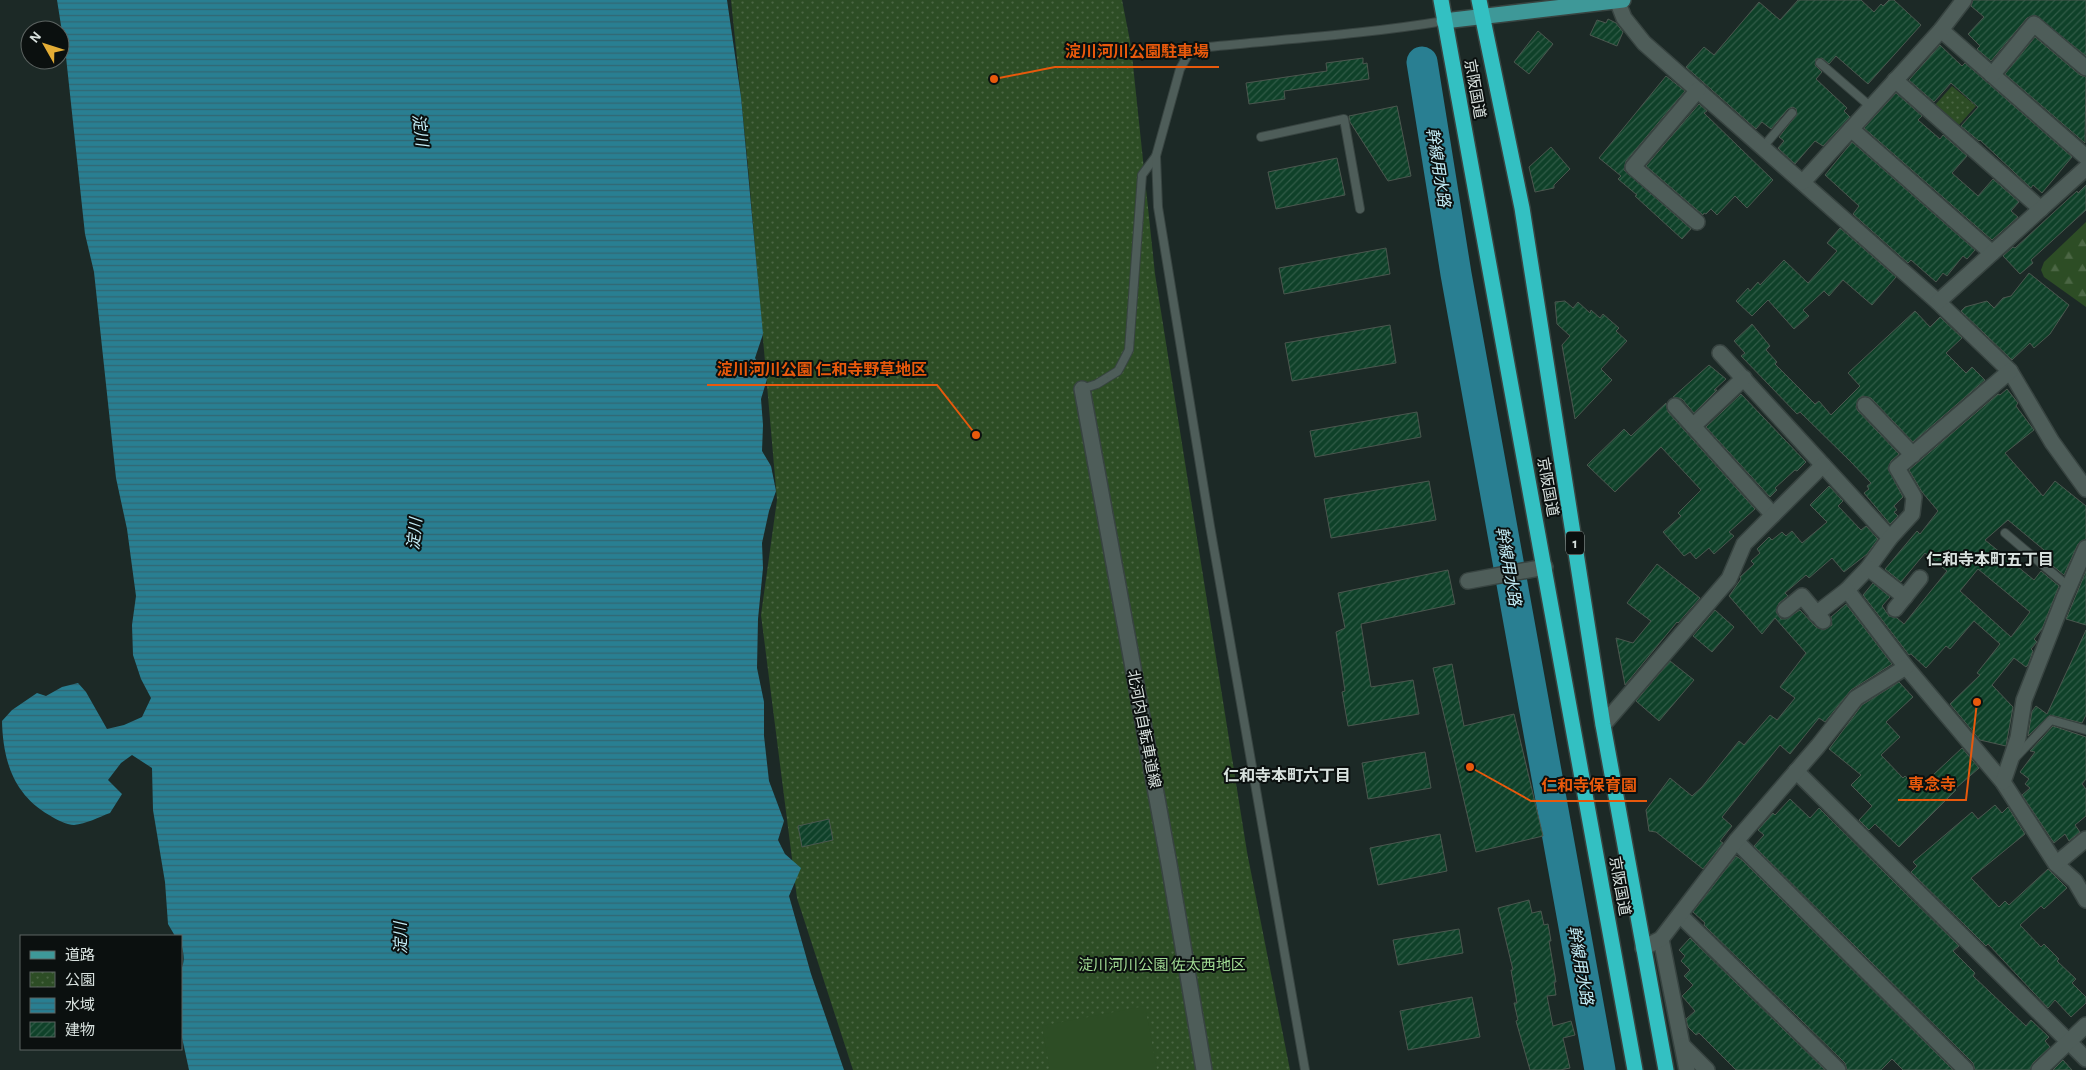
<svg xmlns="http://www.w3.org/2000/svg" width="2086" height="1070" viewBox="0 0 2086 1070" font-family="'Alegreya Sans','Noto Sans JP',sans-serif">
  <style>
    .forest { fill: url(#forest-firs) }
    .park { fill: url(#park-dots) }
    .pitch { fill: #2d4d25 }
    .water { fill: url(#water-rules) }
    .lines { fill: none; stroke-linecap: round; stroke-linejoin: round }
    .river { stroke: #297f92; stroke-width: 31 }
    .building { fill: url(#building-hatch); stroke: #4b574f; fill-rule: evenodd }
    .lane-casing { stroke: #384441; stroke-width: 10 }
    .street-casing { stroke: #384441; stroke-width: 18 }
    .primary-casing { stroke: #384441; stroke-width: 18 }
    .highway-casing { stroke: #384441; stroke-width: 18 }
    .lane { stroke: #4e5d59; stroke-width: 8 }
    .street { stroke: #4e5d59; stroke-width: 15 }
    .primary { stroke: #3e9898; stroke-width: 15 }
    .highway { stroke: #33c0c2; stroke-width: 15 }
    .labels { text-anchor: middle; stroke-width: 4; stroke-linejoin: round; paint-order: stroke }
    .shield { fill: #0b100f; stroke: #9aa2a0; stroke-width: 1 }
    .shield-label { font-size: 14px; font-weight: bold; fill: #d8e1de }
    .street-label { font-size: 15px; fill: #d8e1de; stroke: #0b100f }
    .park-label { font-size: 15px; fill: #a2dc94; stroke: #0b100f }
    .water-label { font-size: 16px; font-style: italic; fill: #c3edf7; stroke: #0b100f }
    .neighbourhood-label { font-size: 16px; font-weight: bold; fill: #d8e1de; stroke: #0b100f }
    .leader { fill: none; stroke: #e8590c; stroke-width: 2 }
    .callout-dot { fill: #e8590c; stroke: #0b100f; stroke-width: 2 }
    .callout-label { font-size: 16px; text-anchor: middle; font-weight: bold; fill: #e8590c; stroke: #0b100f; stroke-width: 4; stroke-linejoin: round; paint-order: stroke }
  </style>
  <defs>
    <pattern id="forest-firs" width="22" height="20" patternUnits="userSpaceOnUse" patternTransform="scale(1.25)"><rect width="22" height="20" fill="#2d4d25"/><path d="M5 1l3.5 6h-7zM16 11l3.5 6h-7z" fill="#4b6644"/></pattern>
    <pattern id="park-dots" width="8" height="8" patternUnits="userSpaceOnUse" patternTransform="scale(1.25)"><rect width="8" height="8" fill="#2d4d25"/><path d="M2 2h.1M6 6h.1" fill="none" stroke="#4b6644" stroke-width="1.8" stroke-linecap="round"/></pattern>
    <pattern id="water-rules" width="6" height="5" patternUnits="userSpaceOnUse" patternTransform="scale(1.25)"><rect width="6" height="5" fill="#297f92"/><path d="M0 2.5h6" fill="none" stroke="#336772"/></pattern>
    <pattern id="building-hatch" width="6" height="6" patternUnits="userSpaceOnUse" patternTransform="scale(1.25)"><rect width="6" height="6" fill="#0f4129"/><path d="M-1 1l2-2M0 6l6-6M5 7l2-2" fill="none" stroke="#315c48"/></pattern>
  </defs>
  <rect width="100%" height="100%" fill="#1c2926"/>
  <path class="forest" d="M2086 222V307L2044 277 2041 270 2044 262Z"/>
  <g class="park">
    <path d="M731 0H1122L1131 46 1155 274 1247 852 1290 1070H853L797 898 761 615 777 500 748 166Z"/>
    <path d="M1952 86 1976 106 1959 125 1935 105Z"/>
  </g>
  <path class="pitch" d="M1145 1006 1157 1070H1050L1042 1026Z"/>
  <path class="water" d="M57 0H727L741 97 763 334 755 358 767 379 761 399 763 425 762 451 771 466 776 491 769 511 762 543 763 568 758 619 757 668 764 702V736L769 781 784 821 778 840 785 854 801 868 789 896 811 974 844 1070H189L181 1033V970C187 957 181 949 181 936H175L168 924 165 882 153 810 152 768 132 755 121 763 108 780 122 794 110 813C99 817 86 824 74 825 67 825 55 819 49 815 13 794 3 760 2 721L12 710 37 693 46 696 62 687 78 683 86 692 107 729 124 725 142 717 151 698 141 679 133 655 132 625 136 596 127 529 116 478 94 272 85 234 66 57Z"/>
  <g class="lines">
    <path class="river" d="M1422 62 1456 274 1600 1070"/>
  </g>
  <g class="building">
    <path d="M1798 0H1861L1874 12 1881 4 1883 6 1889 0H1894L1921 25 1868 84 1836 56 1829 64 1822 58 1816 59 1815 65 1822 72 1816 79 1847 108 1844 111 1850 117 1823 146 1815 141 1795 164 1778 148 1784 141 1779 137 1797 114 1796 109 1793 107 1788 109 1771 129 1762 122 1756 129 1686 67 1704 47 1714 55 1759 2 1780 20Z"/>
    <path d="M1973 0H2086V56L2035 15 2027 18 1991 61 1977 49 1980 46 1968 34 1984 17 1971 6Z"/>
    <path d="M1608 19 1616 23 1623 32 1617 46 1590 35 1597 20 1606 23Z"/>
    <path d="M1538 31 1553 44 1529 74 1514 62Z"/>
    <path d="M2035 37 2080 75 2086 77 2085 143 2005 74Z"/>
    <path d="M1940 45 1962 66 1965 63 2072 157 2042 193 2033 185 2031 188 1980 140 1979 141 1961 126 1978 107 1951 83 1934 102 1909 80Z"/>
    <path d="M1363 58V64L1367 63 1369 79 1284 91 1285 99 1249 104 1246 83 1327 71 1326 63Z"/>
    <path d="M1666 76 1685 91 1626 161 1624 170 1691 229 1682 239 1635 196 1637 195 1618 179 1621 176 1599 158Z"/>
    <path d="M1896 93 1922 116 1918 120 1940 139 1943 135 1967 156 1952 173 1978 196 1993 179 2019 202 2011 211 2018 217 1992 240 1864 128Z"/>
    <path d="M1699 104 1707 111 1704 113 1773 180 1747 208 1735 196 1717 215 1711 209 1706 214 1704 213 1703 215 1646 166Z"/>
    <path d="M1397 106 1411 176 1388 181 1350 122 1349 116Z"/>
    <path d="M1852 142 1975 250 1967 259 1963 256 1947 276 1943 273 1936 282 1911 260 1908 263 1853 214 1859 206 1825 175Z"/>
    <path d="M1551 147 1570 169 1554 185V188L1535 192 1529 167Z"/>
    <path d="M1337 158 1345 195 1276 209 1268 172Z"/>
    <path d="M2086 185V210L2031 260 2033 263 2020 274 2003 256 2013 247 2015 248 2077 191 2078 193Z"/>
    <path d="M1840 228 1896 277 1872 305 1843 280 1829 296 1824 291 1803 310 1809 316 1794 329 1768 300 1752 316 1736 301 1748 288 1750 291 1758 282 1760 285 1784 260 1808 283 1837 251 1827 243Z"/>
    <path d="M1386 248 1390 274 1284 294 1279 268Z"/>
    <path d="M2029 273 2069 305 2050 334 2034 348 2030 343 2012 360 1961 311 1965 307 1987 301 1994 308 2003 298 2011 296Z"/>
    <path d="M1565 301 1573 308 1578 302 1590 313 1591 310 1600 318 1603 314 1619 328 1616 331 1627 341 1601 369 1612 380 1575 419 1562 345 1570 336 1557 324 1555 302Z"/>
    <path d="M1915 311 1930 327 1940 317 1962 338 1946 353 1966 373 1972 367 1985 380 1913 442 1871 398 1863 396 1858 399 1856 407 1858 411 1899 454 1891 461 1888 469 1903 497 1894 506 1897 510 1894 512 1898 516 1890 524 1864 493 1869 489 1867 486 1871 483 1850 461 1800 412 1797 414 1741 356 1745 353 1734 341 1752 324 1770 346 1766 350 1777 362 1775 364 1815 404 1819 401 1831 415 1860 386 1848 373Z"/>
    <path d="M1390 325 1396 363 1292 381 1285 343Z"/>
    <path d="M1709 365 1726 379 1714 390H1717L1694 413 1682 399 1673 397Z"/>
    <path d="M2007 389 2018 403 2016 406 2034 430 2005 453 2043 496 2055 481 2086 506V539L2078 544 2064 575 2048 562 2051 558 2050 555 2008 520 1985 540 2034 580 2041 571 2059 586 2042 629 2034 639 2037 642 2031 649 2033 651 2028 665 2026 667 2014 658 1992 685 2013 707 2006 746 1980 740 1950 704 1980 675 1977 673 2000 644 1974 621 1950 649 1946 646 1926 668 1911 654 1909 655 1863 595 1873 583 1890 597 1882 606 1889 616 1897 618 1904 624 1947 571 1925 553 1901 582 1885 569 1917 531 1920 534 1938 511 1922 492 1909 470 1998 394 2000 395ZM1978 569 2030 612 2011 637 1960 591Z"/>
    <path d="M1741 394 1806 462 1797 471 1795 470 1775 488 1777 490 1770 497 1706 427Z"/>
    <path d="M1666 403 1668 412 1755 509 1729 532 1734 536 1714 554 1709 548 1696 559 1690 552 1684 556 1663 532 1681 516 1678 513 1701 490 1661 447 1615 492 1587 465 1624 429 1631 436Z"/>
    <path d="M1417 412 1421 437 1315 457 1310 431Z"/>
    <path d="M1429 481 1436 520 1331 538 1324 499Z"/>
    <path d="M1829 486 1843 501 1838 506 1861 530 1866 526 1878 539 1867 554 1844 572 1832 558 1809 578 1806 575 1785 593 1788 596 1779 603 1776 612 1781 619H1786L1800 610 1816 627 1824 630 1832 625 1831 617 1846 604 1892 664 1851 690 1825 722 1819 718 1790 754 1780 745 1722 817 1732 826 1720 841 1723 843 1703 869 1656 832 1649 831 1646 810 1670 778 1692 796 1702 787 1739 741 1744 745 1770 715 1777 720 1795 698 1780 687 1806 653 1775 618 1762 634 1729 596 1741 579 1740 577 1754 564 1751 561 1760 553 1757 549 1769 537 1772 540 1782 532 1786 536 1792 531 1802 543 1827 522 1810 505Z"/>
    <path d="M1657 564 1700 598 1678 623 1677 622 1625 685 1616 638 1633 643 1651 621 1627 603Z"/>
    <path d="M1448 570 1455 604 1361 624 1371 687 1413 680 1419 714 1348 726 1342 692 1345 691 1336 632 1345 628 1338 593Z"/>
    <path d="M2086 571V625L2066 619Z"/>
    <path d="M1715 610 1734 627 1712 652 1693 636Z"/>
    <path d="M2086 630V715L2082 723 2050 715 2028 736 2032 711 2036 706 2047 714Z"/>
    <path d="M1670 661 1694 680 1659 721 1636 701Z"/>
    <path d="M1452 664 1464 726 1514 714 1543 836 1476 852 1433 668Z"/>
    <path d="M1899 682 1913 697 1886 722 1900 737 1881 755 1903 778 1905 776 1919 788 1962 748 1979 768 1955 789 1956 790 1899 847 1875 824 1869 830 1859 820 1872 806 1851 785 1861 775 1829 749 1862 705Z"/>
    <path d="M2053 726 2086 737V779L2082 784 2086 789V816L2075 825 2080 832 2069 841 2065 834 2054 843 2022 795 2030 788 2025 784 2029 779 2020 772 2035 752 2030 751Z"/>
    <path d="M1425 752 1431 788 1368 799 1362 763Z"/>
    <path d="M1790 799 1810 818 1819 808 1959 946 1953 951 1975 973 1973 976 2026 1026 2031 1020 2049 1037 2045 1041 2050 1047 2033 1063 2030 1070H1975L1973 1063 1754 846 1764 835 1758 830 1773 813 1775 815Z"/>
    <path d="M1995 805 2002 813 2008 807 2025 834 1971 878 1999 907 2005 901 2009 905 2048 869 2067 888 2044 909 2041 906 2020 925 2041 947 2044 944 2059 959 2057 961 2076 979 2072 983 2086 997V1003L2071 1017 2055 1000 2048 1008 1988 944 1986 946 1972 932 1911 872 1917 866 1913 862 1972 812 1978 819Z"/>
    <path d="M829 819 833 840 802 847 798 826Z"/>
    <path d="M1440 834 1447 871 1378 885 1370 848Z"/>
    <path d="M1736 856 1742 860 1953 1070H1903L1892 1059 1881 1070H1847L1845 1063 1704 925 1705 923 1693 912Z"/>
    <path d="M1529 900 1532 913 1541 911 1544 925 1548 924 1551 941H1549L1556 982H1554L1556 995 1547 996 1553 1026 1571 1021 1575 1035 1563 1038 1570 1068 1560 1070H1530L1516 1021 1518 1020 1514 1003H1517L1511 970H1513L1498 908Z"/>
    <path d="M1459 929 1463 953 1398 965 1393 940Z"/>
    <path d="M1690 938 1825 1070H1736L1699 1033 1696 1035 1688 1027 1686 1019 1695 1011 1682 996 1693 985 1684 976 1690 970 1681 961 1685 956 1679 950Z"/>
    <path d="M1472 997 1480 1037 1408 1050 1400 1011Z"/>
    <path d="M2063 1060 2072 1070H2053Z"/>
  </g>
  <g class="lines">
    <g class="lane-casing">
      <g id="lane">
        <path d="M1820 63 1871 107"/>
        <path d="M1261 137 1344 119 1360 209"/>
        <path d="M1763 147 1792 113"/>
        <path d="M1082 389 1097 384 1118 371 1129 350 1142 175 1156 156"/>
        <path d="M2005 533 2069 587"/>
        <path d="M2016 757 2051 720 2086 730"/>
        <path d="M1305 1070 1210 526 1158 207 1156 156 1180 69 1189 53 1208 47C1287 39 1366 34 1444 21"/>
      </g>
    </g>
    <g class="street-casing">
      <g id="street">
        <path d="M1617 0 1624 18 1644 43 1938 302 2010 371 2052 442 2086 489"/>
        <path d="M1941 30 2086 157"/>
        <path d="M1992 75 2034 24 2086 68"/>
        <path d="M1895 80 2041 209"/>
        <path d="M1851 129 1992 253"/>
        <path d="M1803 182 1941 30 1964 0"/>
        <path d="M1697 222 1633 167 1698 90"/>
        <path d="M1938 302 2086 168"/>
        <path d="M1720 353 1890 538"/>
        <path d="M2010 371 1897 468 1914 497 1912 514 1890 538 1868 568 1847 590 1906 667 2003 782 2056 864 2075 881 2086 900"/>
        <path d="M1082 389 1169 864 1204 1070"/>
        <path d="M1865 405 1913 455"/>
        <path d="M1675 406 1773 515"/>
        <path d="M1693 426 1744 378"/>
        <path d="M1868 568 1905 597"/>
        <path d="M1468 581 1545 567"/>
        <path d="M1895 609 1920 578"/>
        <path d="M1785 610 1802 596 1823 621"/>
        <path d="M1816 614 1847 590"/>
        <path d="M1603 725 1729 579 1744 544 1823 465"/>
        <path d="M1796 771 2086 1059"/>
        <path d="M2003 782 2018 738 2024 700 2064 598 2086 548"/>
        <path d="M1736 841 1966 1070"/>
        <path d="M2056 864 2086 839"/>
        <path d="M1680 915 1838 1070"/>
        <path d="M1661 939 1687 1070"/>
        <path d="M1643 948 1661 939 1736 841 1818 746 1856 698 1906 667"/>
        <path d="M1683 1046 1707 1070"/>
        <path d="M2039 1070 2086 1025"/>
      </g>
    </g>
    <g class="primary-casing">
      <path id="primary" d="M1444 21 1623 0"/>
    </g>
    <g class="highway-casing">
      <g id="highway">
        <path d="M1441 0 1635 1070"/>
        <path d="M1479 0 1522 208 1603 725 1666 1070"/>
      </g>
    </g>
    <use href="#lane" class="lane"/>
    <use href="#street" class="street"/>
    <use href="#primary" class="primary"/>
    <use href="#highway" class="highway"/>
  </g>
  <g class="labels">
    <rect class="shield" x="1566" y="531.5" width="18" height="23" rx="4"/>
    <g class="shield-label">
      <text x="1575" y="548">1</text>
    </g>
    <g class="street-label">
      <text transform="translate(1475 89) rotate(80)" y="5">京阪国道</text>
      <text transform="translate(1548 487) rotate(80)" y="5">京阪国道</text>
      <text transform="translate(1144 729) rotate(79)" y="5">北河内自転車道線</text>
      <text transform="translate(1620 886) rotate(80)" y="5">京阪国道</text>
    </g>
    <g class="park-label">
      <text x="1162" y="970">淀川河川公園 佐太西地区</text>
    </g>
    <g class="water-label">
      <text transform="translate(421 130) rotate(83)" y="6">淀川</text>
      <text transform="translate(1439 167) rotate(81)" y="6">幹線用水路</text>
      <text transform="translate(414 534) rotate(-85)" y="6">淀川</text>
      <text transform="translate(1509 566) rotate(80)" y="6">幹線用水路</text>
      <text transform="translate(400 938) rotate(-91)" y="6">淀川</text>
      <text transform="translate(1581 965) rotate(80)" y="6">幹線用水路</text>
    </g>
    <g class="neighbourhood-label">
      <text x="1990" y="565">仁和寺本町五丁目</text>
      <text x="1287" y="781">仁和寺本町六丁目</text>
    </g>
  </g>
  <path class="leader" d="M994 79L1055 67H1219M976 435L937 385H707M1977 702L1966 800H1898M1470 767L1531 801H1647"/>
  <g class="callout-dot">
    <circle cx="994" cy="79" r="5"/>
    <circle cx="976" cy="435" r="5"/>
    <circle cx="1977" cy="702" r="5"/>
    <circle cx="1470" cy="767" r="5"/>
  </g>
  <g class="callout-label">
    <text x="1137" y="57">淀川河川公園駐車場</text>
    <text x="822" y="375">淀川河川公園 仁和寺野草地区</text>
    <text x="1932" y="790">専念寺</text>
    <text x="1589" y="791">仁和寺保育園</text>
  </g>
  <rect x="20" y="935" width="162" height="115" fill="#0b100f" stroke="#5d6462"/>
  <rect x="30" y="951" width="25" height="8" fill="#3e9898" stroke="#5d6462"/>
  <text x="65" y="960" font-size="15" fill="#d8e1de">道路</text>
  <rect x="30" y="972" width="25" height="15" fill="url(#park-dots)" stroke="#5d6462"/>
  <text x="65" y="985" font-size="15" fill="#d8e1de">公園</text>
  <rect x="30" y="998" width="25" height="15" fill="url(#water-rules)" stroke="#5d6462"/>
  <text x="65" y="1010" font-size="15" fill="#d8e1de">水域</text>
  <rect x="30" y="1022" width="25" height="15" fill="url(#building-hatch)" stroke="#5d6462"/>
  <text x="65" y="1035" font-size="15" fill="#d8e1de">建物</text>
  <g transform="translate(45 45) rotate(309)"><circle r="24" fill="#0b100f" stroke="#5d6462"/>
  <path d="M0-4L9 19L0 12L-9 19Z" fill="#e4ad35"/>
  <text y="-8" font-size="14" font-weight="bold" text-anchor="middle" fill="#d8e1de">N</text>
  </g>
</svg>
